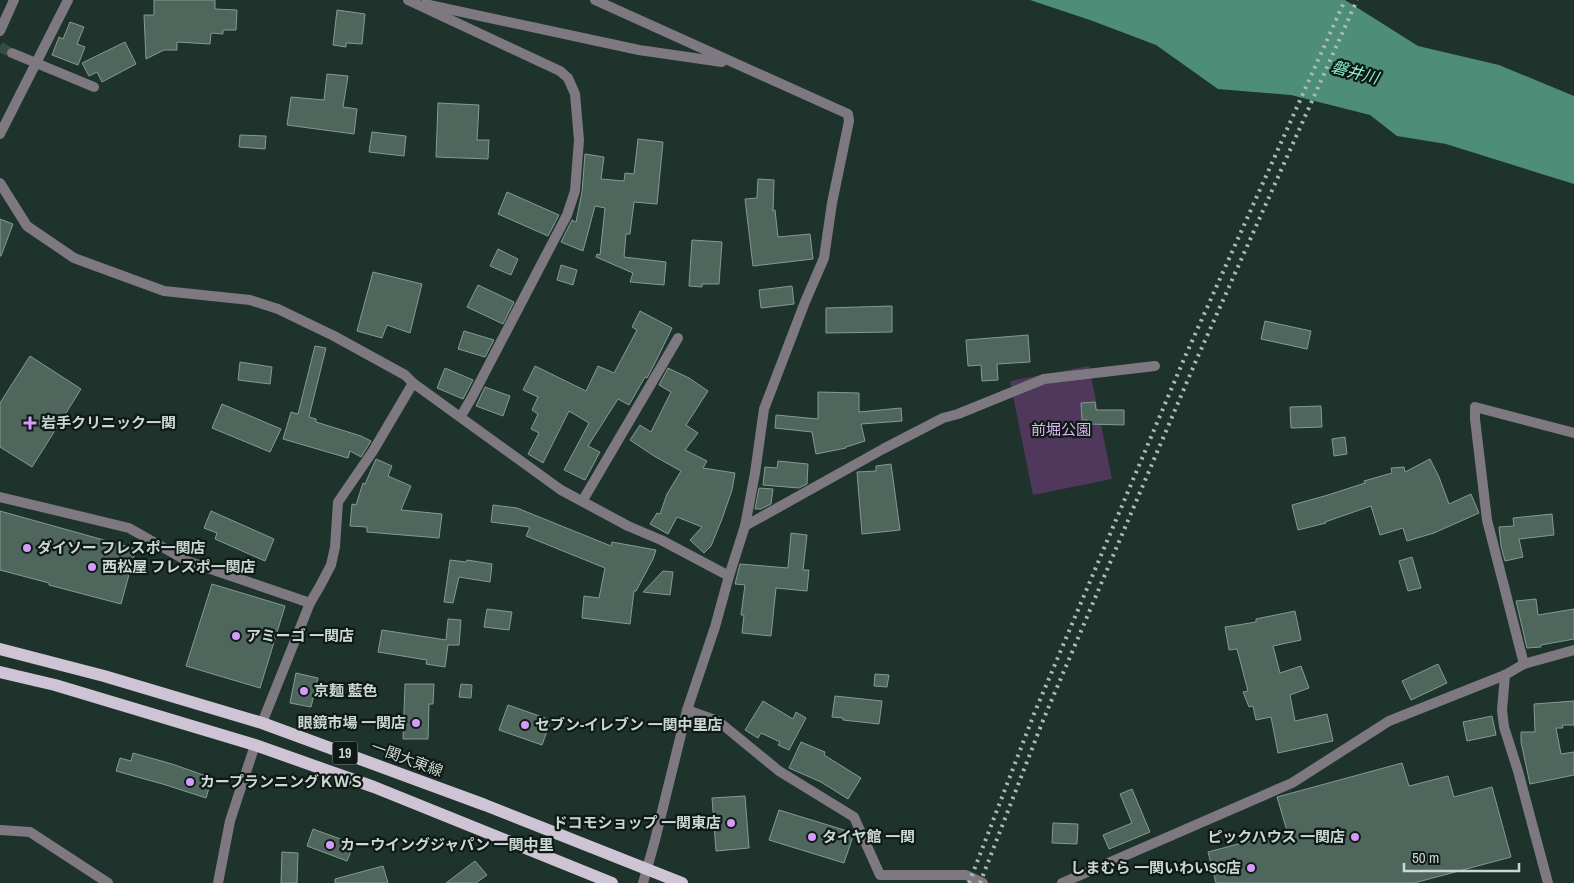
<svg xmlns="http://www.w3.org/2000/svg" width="1574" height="883" viewBox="0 0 1574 883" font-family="'Archivo Narrow','Noto Sans JP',sans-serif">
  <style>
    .green { fill: #4f385c }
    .water { fill: #4e8d78 }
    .building { fill: #4f665d; stroke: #839b92 }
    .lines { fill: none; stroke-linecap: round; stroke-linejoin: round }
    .minor-tunnel { stroke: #384c45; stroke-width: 10; stroke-dasharray: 10 5; stroke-linecap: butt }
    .minor { stroke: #7e7981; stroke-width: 10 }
    .tertiary { stroke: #7e7981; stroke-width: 10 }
    .primary { stroke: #cec4d5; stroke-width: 12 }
    .rail { stroke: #adbbb5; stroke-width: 4; stroke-dasharray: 2.5 5; stroke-linecap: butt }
    .poi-dot { fill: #d69bf9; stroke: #0f1915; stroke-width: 2 }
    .labels { text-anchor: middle; stroke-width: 4.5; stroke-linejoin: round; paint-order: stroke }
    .shield { fill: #0f1915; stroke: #939e99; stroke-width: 1 }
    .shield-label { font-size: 14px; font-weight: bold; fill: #cbd7d2 }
    .poi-label { font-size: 15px; font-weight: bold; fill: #cbd7d2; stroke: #0f1915; text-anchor: start }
    .park-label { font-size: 15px; fill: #dfb5f9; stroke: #0f1915 }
    .street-label { font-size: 15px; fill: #cbd7d2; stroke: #0f1915 }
    .water-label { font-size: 16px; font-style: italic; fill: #8deece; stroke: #0f1915 }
  </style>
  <rect width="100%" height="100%" fill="#1e332c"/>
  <path class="green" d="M1089 366 1112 479 1033 495 1010 381Z"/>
  <path class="water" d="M1030 0H1345L1418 46 1499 65 1574 96V184L1446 144 1397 136 1370 115 1291 95 1218 89 1156 45 1090 20Z"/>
  <g class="building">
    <path d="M154 0H215V9L237 10 236 30H223V34L211 33 210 44 177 42V50H164L146 59 144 15H154Z"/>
    <path d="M337 10 365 14 362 44 346 43V47L333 45Z"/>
    <path d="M70 22 84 27 77 44 85 47 78 65 52 55 59 37 63 39Z"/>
    <path d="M125 42 136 64 102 82 97 72 89 76 82 63Z"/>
    <path d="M327 74 348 76 343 107 357 109 354 134 287 125 291 97 324 100Z"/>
    <path d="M438 103 479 105 477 140H489L488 159 436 157Z"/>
    <path d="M372 132 406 136 404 156 369 152Z"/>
    <path d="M240 135 266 136 265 149 239 147Z"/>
    <path d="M638 139 663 142 657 204 634 202 630 234H626L624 257 666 262 664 285 630 282 633 273 596 257 597 254 600 255 605 208 595 206 583 251 561 242 572 220 576 222 582 192 585 154 604 157 601 179 624 181 625 173 634 174Z"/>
    <path d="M758 179 774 180 773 211 775 210 778 237 810 234 813 259 753 266 745 199 757 198Z"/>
    <path d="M507 192 559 215 548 236 498 214Z"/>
    <path d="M0 219 13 224 1 256H0Z"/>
    <path d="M692 240 722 242 719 284H702V287L689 286Z"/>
    <path d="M498 249 518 259 511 275 490 266Z"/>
    <path d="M561 265 577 270 573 285 557 280Z"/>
    <path d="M373 272 422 284 410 333 387 325 382 338 357 331Z"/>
    <path d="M478 285 514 302 503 324 467 307Z"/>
    <path d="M792 286 794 304 761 308 759 290Z"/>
    <path d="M892 306V332L826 333V308Z"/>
    <path d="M640 311 672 328 656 361 647 378 645 377 629 405 618 399 588 446 600 452 585 480 564 470 589 423 569 411 543 463 528 454 539 433 531 429 538 414 532 410 538 397 523 390 535 366 586 391 598 366 614 373 637 330 632 327Z"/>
    <path d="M1265 321 1311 331 1307 349 1261 339Z"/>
    <path d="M464 331 494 340 485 357 458 349Z"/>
    <path d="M1028 335 1030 362 997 364 998 380 982 381 981 365 968 366 966 340Z"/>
    <path d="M315 346 326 348 309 417 316 419V422L361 436 371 441 361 457 350 451 348 458 283 439 291 412 298 414Z"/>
    <path d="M30 356 81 389 32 467 0 447V403Z"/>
    <path d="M240 362 272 367 270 384 238 380Z"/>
    <path d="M445 368 473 380 463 399 437 388Z"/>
    <path d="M668 368 689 378 708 391 686 425 698 433 685 450 707 461 703 468 735 473 732 490 722 519 711 546 704 553 690 540 702 527 677 517 668 534 650 524 657 513 660 514 667 494 681 471 654 456 630 440 640 425 651 432 671 392 659 385Z"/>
    <path d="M485 387 510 396 503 416 476 406Z"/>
    <path d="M818 392 859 393V412L901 408 902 421 861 424 865 441 846 447V448L816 454 812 432 775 428 776 415 818 419Z"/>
    <path d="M1095 402 1096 410H1124V425L1088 424 1087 420H1082L1081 403Z"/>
    <path d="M222 404 281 429 270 452 212 428Z"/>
    <path d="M1321 406 1322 427 1291 428 1290 407Z"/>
    <path d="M1345 437 1347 454 1334 456 1332 439Z"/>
    <path d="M376 459 392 466 388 476 411 486 401 510 442 514 439 538 367 532V527L350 526 352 504 356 505 363 483 365 484Z"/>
    <path d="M1430 459 1439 477 1449 504 1471 494 1479 513 1434 533 1407 541 1403 528 1380 535 1371 506 1325 522 1326 523 1298 530 1292 505 1328 495 1365 483 1364 481 1392 473 1391 468 1404 467 1405 472Z"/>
    <path d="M778 461 808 464 807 484 799 488 763 485 765 467 777 468Z"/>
    <path d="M891 464 900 530 862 534 857 472 876 471V466Z"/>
    <path d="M759 488 773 489 771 504 761 509H755Z"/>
    <path d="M493 505 517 508 611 546 612 542 656 550 653 559 636 591H634L630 624 582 618 584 596 599 598 605 568 526 536 530 527 491 522Z"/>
    <path d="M0 511 136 549 121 604 49 585V583L0 570Z"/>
    <path d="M211 511 274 539 265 561 215 539 217 533 204 528Z"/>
    <path d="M1552 514 1554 535 1519 539 1523 557 1505 561 1501 546 1499 527 1514 526 1513 518Z"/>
    <path d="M791 533 807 535 803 570H809L807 591 776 588 771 636 742 633 744 615H741L745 585 735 584 740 564 788 568Z"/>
    <path d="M1412 557 1421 588 1408 591 1399 561Z"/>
    <path d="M450 560 466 562 467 560 492 564 490 582 459 577 453 603 444 602Z"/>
    <path d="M663 571 673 572 670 595 643 592Z"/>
    <path d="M212 584 285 606 260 688 186 666Z"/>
    <path d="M1536 599 1538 615 1574 609V639L1541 645V647L1527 648 1516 601Z"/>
    <path d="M487 609 512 612 509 630 484 627Z"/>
    <path d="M1295 611 1301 640 1273 646 1280 673 1301 666 1309 688 1290 695 1295 721 1327 714 1333 741 1278 753 1271 717 1256 720 1253 706 1249 707 1243 692 1248 691 1237 649 1229 650 1225 627 1256 622V619Z"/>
    <path d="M448 619 461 620 459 645H448L445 667 426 664 427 660 378 652 382 630 446 640Z"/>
    <path d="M1438 664 1447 683 1411 700 1402 681Z"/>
    <path d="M296 673 318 678 311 707 290 703Z"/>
    <path d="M875 674 889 675 887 687 874 686Z"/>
    <path d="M405 684H434L433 704H429L428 739H403Z"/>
    <path d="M461 684 472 685 471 698 459 697Z"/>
    <path d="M835 696 882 701 879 724 843 720V718L832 717Z"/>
    <path d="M763 701 793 719 796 712 806 718 789 750 778 745 780 742 761 733 758 738 745 730Z"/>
    <path d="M1574 701V725H1562L1563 728H1556L1561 754 1574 752V775L1530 784 1521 742V732H1535L1534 704Z"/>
    <path d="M508 705 551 720 542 745 499 730Z"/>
    <path d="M1492 716 1496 735 1467 741 1463 722Z"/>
    <path d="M801 742 825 752 824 755 861 778 848 799 821 782 789 768Z"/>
    <path d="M133 753 172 764 212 778 206 798 166 785 116 771 120 758 131 761Z"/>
    <path d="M1402 763 1409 786 1448 776 1454 797 1492 787 1511 857 1414 883H1216L1208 852 1287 831 1277 797Z"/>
    <path d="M1132 789 1150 832 1109 849 1103 835 1132 823 1120 794Z"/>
    <path d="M745 796 749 848 716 851 712 798Z"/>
    <path d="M779 810 854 833 844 863 769 840Z"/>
    <path d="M1053 823 1078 824 1077 844 1052 843Z"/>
    <path d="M313 829 354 844 347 861 307 846Z"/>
    <path d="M282 852 298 853 297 883H281Z"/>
    <path d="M475 861 487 875 476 883H446Z"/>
    <path d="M383 866 388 883H335V879Z"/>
  </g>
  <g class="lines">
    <path class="minor-tunnel" d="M0 47 12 53"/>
    <g class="minor">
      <path d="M408 0 560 71 568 78 575 94 579 140 575 191 567 215 471 399 461 416"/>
      <path d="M595 0 848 114 849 121 832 203 824 258 805 302 764 409 755 473 745 526"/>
      <path d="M425 4 639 50 722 62"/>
      <path d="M12 53 94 87"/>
      <path d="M0 134 68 0"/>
      <path d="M0 183 27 226 74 258 164 291 250 300 278 309 334 336 405 375 413 383 561 490 628 526 661 540 729 576"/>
      <path d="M0 497 129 528 187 561 310 603"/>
      <path d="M583 500 678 338"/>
      <path d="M745 526 883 449 943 418 958 414 1044 379 1155 366"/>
      <path d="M1524 664 1487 520 1475 419V407L1574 433"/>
      <path d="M1505 675 1502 710 1504 727 1518 771 1534 831"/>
      <path d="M687 710 718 721 779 771 854 817 880 875H966L983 883"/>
      <path d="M262 723 310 603 320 586 331 565 335 547 338 502 373 451 413 383"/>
      <path d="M0 830 30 832 108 883"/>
      <path d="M218 883 230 821 255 745"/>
      <path d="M1062 883 1292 783 1389 721 1505 675 1524 664 1574 650"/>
    </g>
    <g class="tertiary">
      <path d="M0 31 14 0"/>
      <path d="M1534 831 1548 883"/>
      <path d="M643 883 655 840 687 710 715 627 729 576 745 526"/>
    </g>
    <g class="primary">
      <path d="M0 649 104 676 262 723 485 805 682 883"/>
      <path d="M0 672 55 685 255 745 374 787 612 883"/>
    </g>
    <g class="rail">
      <path d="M969 883 1034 714 1184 359 1345 0"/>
      <path d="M980 883 1044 718 1195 363 1357 0"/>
    </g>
  </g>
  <g class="poi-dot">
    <path d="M27.5 415.5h5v5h5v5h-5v5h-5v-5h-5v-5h5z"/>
    <circle cx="27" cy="548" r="5"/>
    <circle cx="92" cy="567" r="5"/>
    <circle cx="236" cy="636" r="5"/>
    <circle cx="304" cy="691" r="5"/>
    <circle cx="416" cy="723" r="5"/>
    <circle cx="525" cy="725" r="5"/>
    <circle cx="190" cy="782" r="5"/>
    <circle cx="731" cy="823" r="5"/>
    <circle cx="812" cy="837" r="5"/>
    <circle cx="1355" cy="837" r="5"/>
    <circle cx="330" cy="845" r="5"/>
    <circle cx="1251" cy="868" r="5"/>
  </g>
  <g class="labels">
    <rect class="shield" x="332.5" y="741.5" width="25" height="23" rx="4"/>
    <g class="shield-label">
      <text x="345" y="758">19</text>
    </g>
    <g class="poi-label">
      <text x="41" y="428">岩手クリニック一関</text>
      <text x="37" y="553">ダイソー フレスポ一関店</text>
      <text x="102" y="572">西松屋 フレスポ一関店</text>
      <text x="246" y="641">アミーゴ 一関店</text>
      <text x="314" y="696">京麺 藍色</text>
      <text x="406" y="728" text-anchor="end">眼鏡市場 一関店</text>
      <text x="535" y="730">セブン-イレブン 一関中里店</text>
      <text x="200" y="787">カープランニングＫＷＳ</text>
      <text x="721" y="828" text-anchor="end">ドコモショップ 一関東店</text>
      <text x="822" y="842">タイヤ館 一関</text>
      <text x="1345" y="842" text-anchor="end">ピックハウス 一関店</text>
      <text x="340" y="850">カーウイングジャパン 一関中里</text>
      <text x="1241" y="873" text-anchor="end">しまむら 一関いわいSC店</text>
    </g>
    <g class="park-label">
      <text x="1061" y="435">前堀公園</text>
    </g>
    <g class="street-label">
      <text transform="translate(407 759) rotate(20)" y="5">一関大東線</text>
    </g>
    <g class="water-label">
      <text transform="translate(1355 72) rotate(15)" y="6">磐井川</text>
    </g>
  </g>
  <path d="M1404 863v8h115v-8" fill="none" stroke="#cbd7d2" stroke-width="2.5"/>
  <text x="1412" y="863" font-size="15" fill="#cbd7d2" stroke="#0f1915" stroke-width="4" paint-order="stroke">50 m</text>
</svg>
